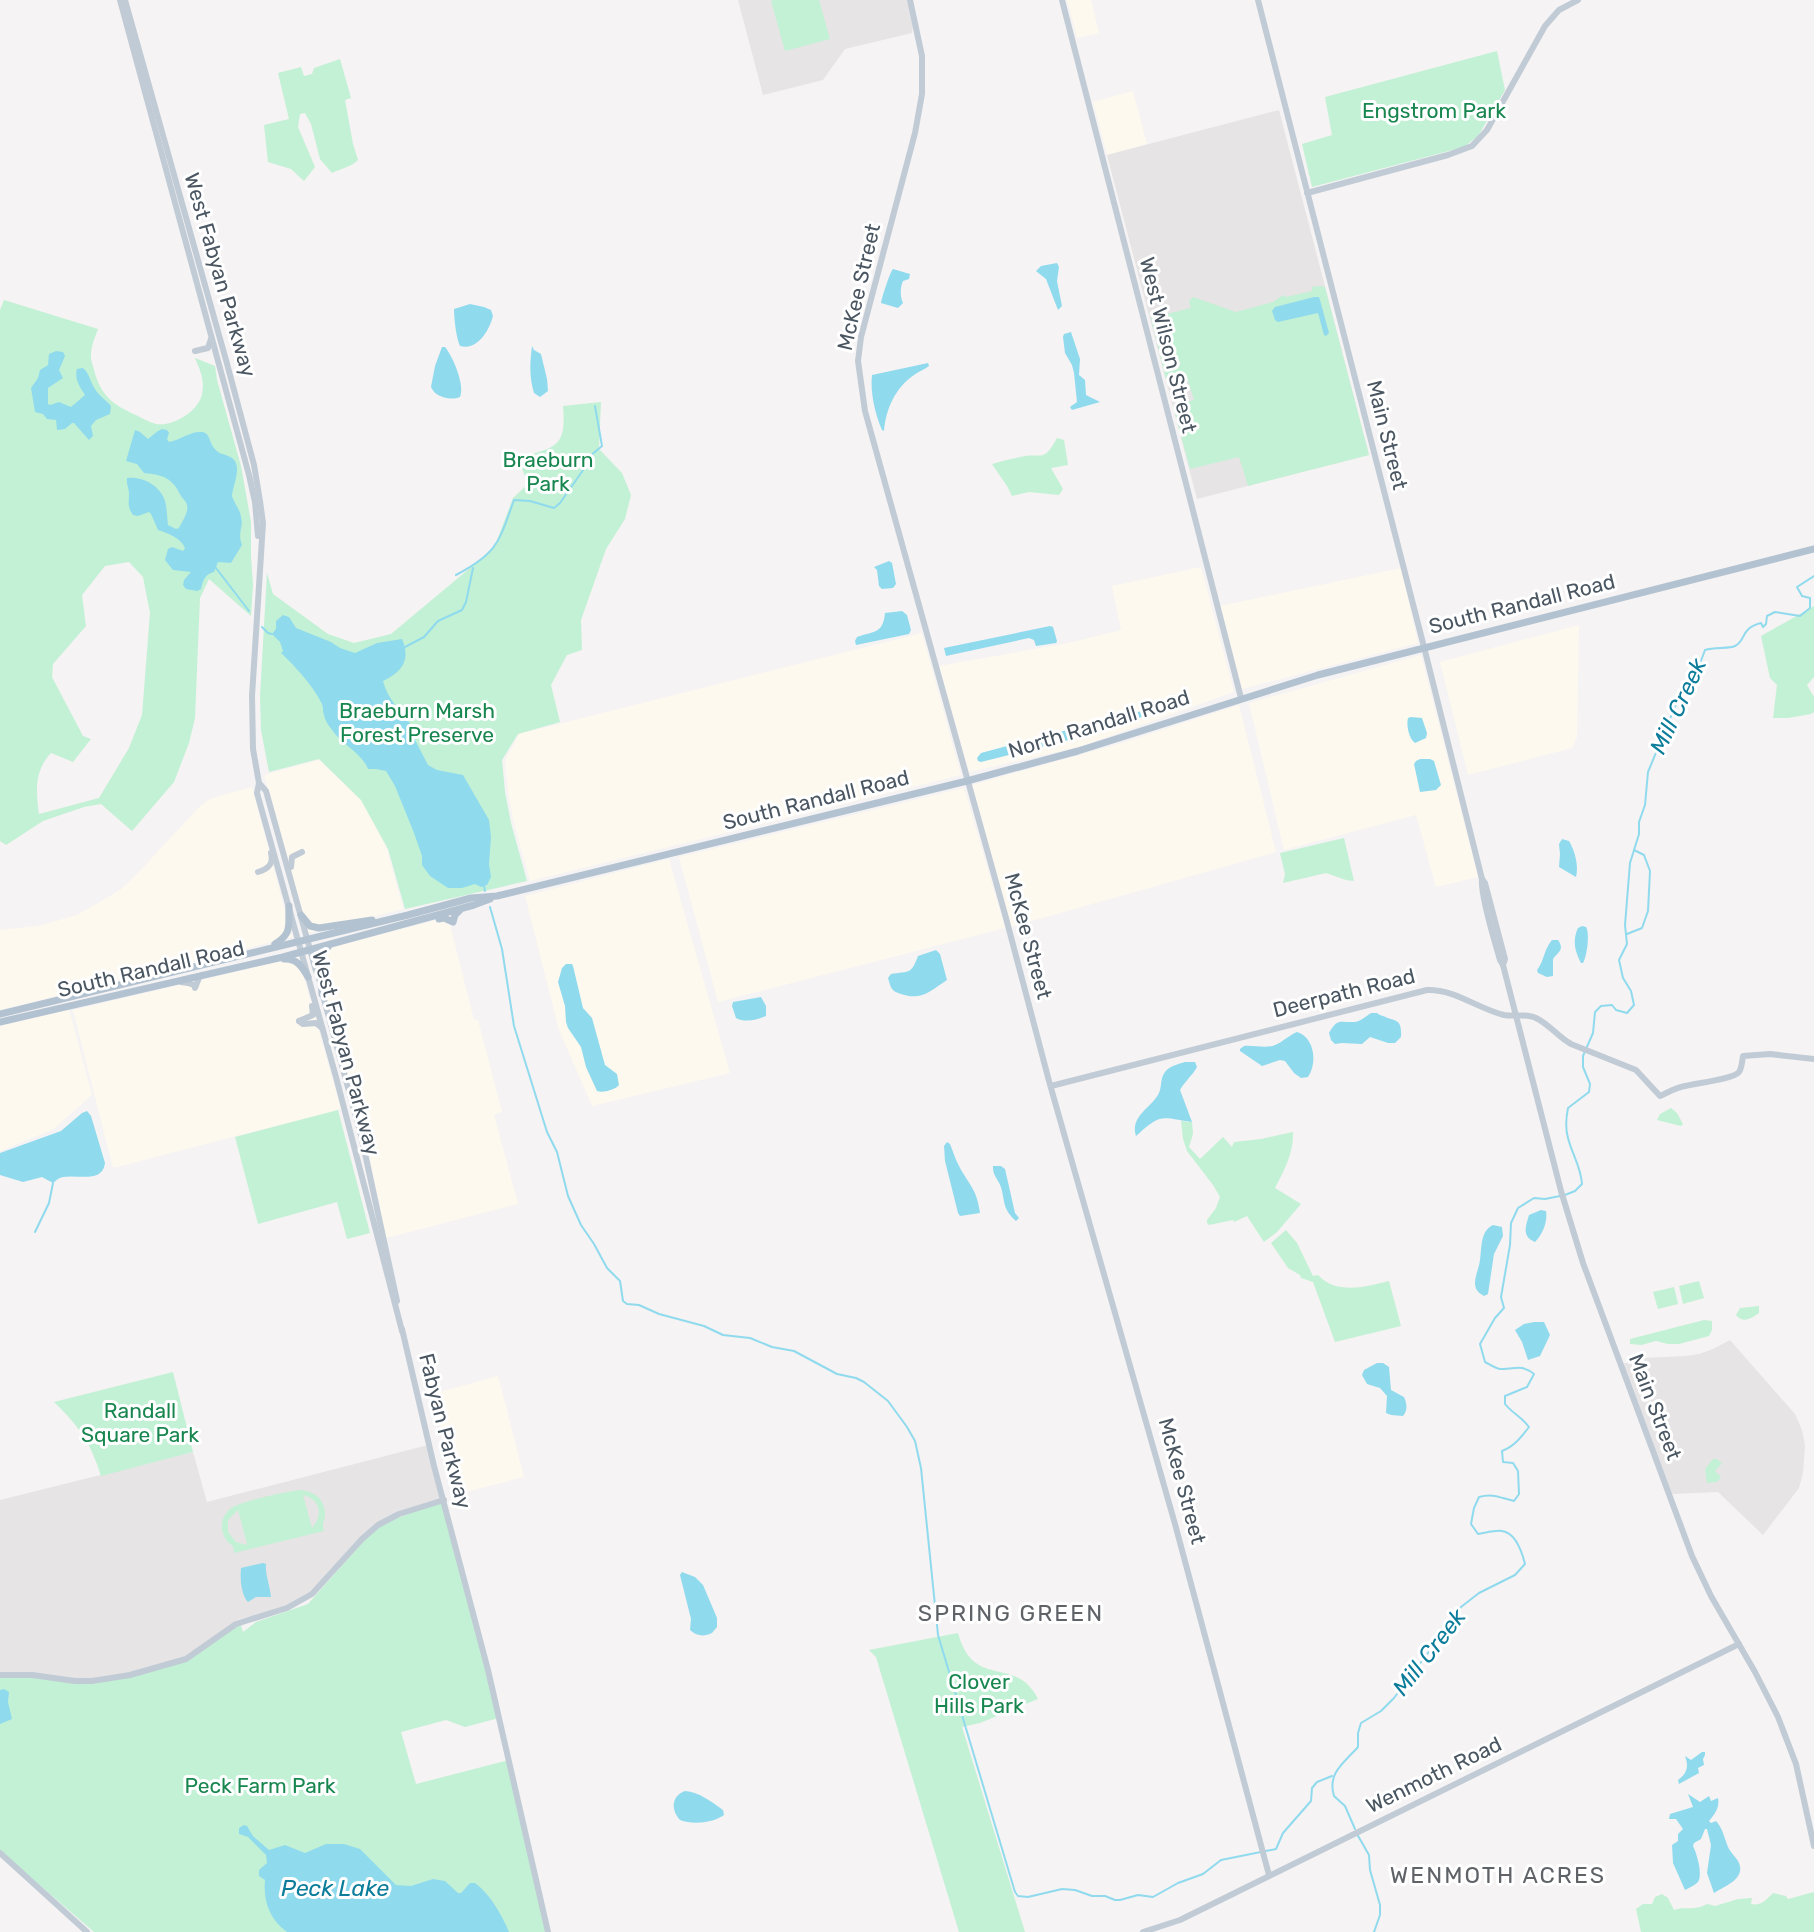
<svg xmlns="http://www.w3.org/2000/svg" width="1814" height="1932" viewBox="0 0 1814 1932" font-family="Rubik,sans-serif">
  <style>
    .commercial { fill: #fdf9ef }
    .education { fill: #e6e4e5 }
    .green { fill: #c3f1d5; fill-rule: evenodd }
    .water { fill: #90daee }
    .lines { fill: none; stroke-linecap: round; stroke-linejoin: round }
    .stream { stroke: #90daee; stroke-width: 2 }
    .secondary { stroke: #c1cbd6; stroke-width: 6 }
    .primary { stroke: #b3c2d1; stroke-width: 7 }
    .labels { text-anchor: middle; stroke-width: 6; stroke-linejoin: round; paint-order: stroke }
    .park-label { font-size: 21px; fill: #17864f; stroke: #fff }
    .street-label { font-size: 21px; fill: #4a5661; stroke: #fff }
    .water-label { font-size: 23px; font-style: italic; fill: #0c7c9b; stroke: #fff }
    .neighbourhood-label { font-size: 23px; letter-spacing: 2px; fill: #5f6368; stroke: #fff }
  </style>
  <rect width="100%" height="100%" fill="#f5f3f3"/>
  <g class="commercial">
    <path d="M1067 0H1091L1099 33 1077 38Z"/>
    <path d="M1133 91 1147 144 1107 155 1093 102Z"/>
    <path d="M1201 567 1234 692 1079 747 969 772 939 666 1068 643 1121 630 1112 586Z"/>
    <path d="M1401 568 1418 643 1242 689 1220 606Z"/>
    <path d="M1579 625 1577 737 1572 748 1468 775 1440 662Z"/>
    <path d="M922 633 961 775 530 881 514 823 508 793 505 761 519 734Z"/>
    <path d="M1421 655 1478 877 1436 887 1416 815 1284 850 1249 703Z"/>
    <path d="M1239 705 1276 852 1011 927 972 785 1122 743Z"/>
    <path d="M319 760 361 800 387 849 403 909 308 933 264 775Z"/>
    <path d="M252 787 292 937 0 1010V930L38 926 56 921 77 915 100 902 120 890 137 874 200 806 212 798Z"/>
    <path d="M964 788 1005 928 718 1002 679 857Z"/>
    <path d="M669 859 730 1073 592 1106 559 1030 525 896Z"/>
    <path d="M448 917 474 1020H478L502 1112 494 1115 518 1204 386 1238 366 1139 314 952Z"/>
    <path d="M298 957 341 1109 113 1168 73 1010Z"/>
    <path d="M69 1009 92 1095 54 1129 0 1151V1026Z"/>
    <path d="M498 1376 524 1477 458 1494 432 1394Z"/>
  </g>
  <g class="education">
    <path d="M738 0H907L913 26 912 33 845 49 823 80 763 95Z"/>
    <path d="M1279 110 1369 455 1197 499 1107 155Z"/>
    <path d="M1730 1340 1795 1414 1802 1430 1805 1445 1803 1473 1799 1488 1763 1535 1718 1492 1672 1494 1622 1364 1644 1358 1686 1356 1699 1354 1713 1349Z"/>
    <path d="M428 1445 441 1499 397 1513 305 1598 286 1607 237 1620 188 1656 135 1672 87 1679 0 1674V1500L193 1452 207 1502Z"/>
  </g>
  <g class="green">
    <path d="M774 0H819L830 39 785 51 771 1Z"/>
    <path d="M1497 51 1505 90 1478 136 1464 147 1312 187 1302 144 1332 135 1325 97Z"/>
    <path d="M340 59 351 98 345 100 353 144 358 160C353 166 340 169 332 173L320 159 311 124 305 113 300 114 298 127 315 167 304 181 291 169 268 162 264 125 289 119 278 73 301 67 304 76 312 74 314 68Z"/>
    <path d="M1320 286 1325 287 1369 455 1248 486 1239 457 1190 469 1173 406 1194 400 1187 378 1167 383 1151 318 1191 308 1189 301 1193 297 1236 312 1273 302 1283 295 1286 297 1312 291V287Z"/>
    <path d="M4 300 98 329C95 337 91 346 91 355 90 359 93 365 94 370 101 396 113 405 136 415 142 418 149 422 156 424 173 427 199 411 202 394 205 380 200 370 195 358L215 366 217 380 241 466 251 522V556L253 585 251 616 209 579 200 598 195 718 189 743 174 782 132 831 101 804 84 807 43 821 6 845 0 841V310ZM129 562 143 577 150 613 142 715 129 748 99 798 39 814C36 791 34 771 51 753L73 762 91 739 83 736 52 677 53 664 86 626 82 595 105 566Z"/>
    <path d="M601 402 599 449 622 473 631 495 625 519 606 549 581 620 582 650 567 655 551 685 560 722 518 734 502 760 505 792 511 823 527 881 405 909 388 849 361 800 319 759 269 772 261 730 260 696 267 573 273 594 328 634 354 643 391 634 494 548 513 498 528 484 518 458C553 447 567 450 563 406Z"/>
    <path d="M1057 438 1064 440 1068 465 1051 468 1063 489 1059 495 1029 492 1012 496 1007 486 992 464C1001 461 1010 459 1020 457 1042 452 1043 464 1057 438Z"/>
    <path d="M1814 606V677L1807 685 1814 697V712L1811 714 1788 718H1773L1777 685 1770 678 1761 636Z"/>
    <path d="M1344 838 1354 881 1346 880 1326 873 1283 883 1285 874 1280 853Z"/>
    <path d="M1671 1108 1677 1113 1683 1124 1681 1126 1657 1120 1660 1114Z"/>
    <path d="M338 1110 370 1233 347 1239 337 1202 258 1224 235 1137Z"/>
    <path d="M1181 1121 1192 1122 1193 1134 1189 1147 1200 1159 1223 1137 1232 1147 1234 1142 1261 1139 1293 1132C1294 1152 1284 1171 1275 1188L1301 1204 1277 1232 1264 1242 1247 1216 1234 1222 1233 1220 1209 1225 1207 1223V1220L1216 1208 1220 1197 1213 1185 1187 1151 1183 1139Z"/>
    <path d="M1286 1230 1297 1243 1313 1276 1318 1275C1336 1295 1365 1287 1389 1281L1401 1326 1335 1342 1313 1282 1301 1278 1300 1275 1288 1268 1271 1243Z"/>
    <path d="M1699 1281 1704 1298 1683 1304 1679 1286Z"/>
    <path d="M1674 1287 1678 1304 1658 1309 1653 1292Z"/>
    <path d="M1759 1306V1313C1752 1318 1743 1324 1736 1315L1740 1308Z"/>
    <path d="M1704 1320 1712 1321V1330L1709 1336 1679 1344H1668L1656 1341 1641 1345 1630 1344V1339Z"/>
    <path d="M173 1372 193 1452 101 1476C91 1443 78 1425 54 1402Z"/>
    <path d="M1713 1459H1717L1722 1463 1715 1471 1721 1477 1717 1482 1707 1483 1705 1469Z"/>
    <path d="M300 1490C314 1491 325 1499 325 1514 325 1522 321 1523 324 1531L234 1553 233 1548 234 1547C228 1543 223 1537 222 1529 221 1522 224 1514 230 1509 239 1501 286 1492 300 1490ZM303 1495C320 1499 324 1515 312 1528ZM238 1510 247 1544V1545L236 1542 228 1532V1520Z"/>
    <path d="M444 1500 499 1718 465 1727 446 1720 401 1732 416 1784 509 1760 548 1932H94L0 1851V1675L92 1681 186 1659 240 1622 243 1632 256 1622 308 1604 377 1526Z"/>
    <path d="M958 1633C974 1691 1015 1654 1038 1699L980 1723 962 1727 1025 1932H959L876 1657 869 1650Z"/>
    <path d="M1814 1892V1932H1641L1636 1909 1643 1904H1652L1655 1897 1662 1894 1668 1898 1674 1910C1685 1906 1696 1911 1707 1904L1715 1906 1738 1899 1752 1898 1751 1904C1761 1906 1766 1900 1773 1893L1786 1896 1788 1899Z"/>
  </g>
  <g class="water">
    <path d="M1057 263 1059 267 1057 281 1062 306 1058 310 1046 279 1036 271 1041 266Z"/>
    <path d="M893 269 910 274 909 279 903 281C900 287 900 297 903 303L898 308 881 303C882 297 890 272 893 269Z"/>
    <path d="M1314 297H1319L1320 300 1329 333 1326 336 1324 335 1318 313 1278 322 1275 320 1272 311 1275 307Z"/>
    <path d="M470 304 484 307 491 310 493 316C489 331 477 351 460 346 456 338 454 317 454 309Z"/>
    <path d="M1071 332 1080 359 1079 375 1085 380 1086 395 1100 402 1072 410 1070 407 1077 402 1074 373 1072 365 1065 353 1063 337 1064 334Z"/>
    <path d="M532 346 534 350 541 354 547 379 548 391 540 397 534 393C529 376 530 362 532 346Z"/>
    <path d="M442 347H445C453 357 465 385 460 397 450 401 435 397 431 387L435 366Z"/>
    <path d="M56 351 63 352 65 356 59 370 63 378 48 388V404L50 405 59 402 71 407 85 395C80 387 74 379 77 369L83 368C90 374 90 382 95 389 99 396 106 400 111 406L110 414 96 420 91 426 93 436 89 440 74 423H72L65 429 57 430 56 420 47 419 43 414 35 412 31 388 38 378 40 370 48 365 49 354Z"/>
    <path d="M928 363 929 366C924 370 919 371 914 375 895 388 886 409 884 431L882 430C875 414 870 392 872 375Z"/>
    <path d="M162 429 167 430 169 433 167 439 169 442C180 440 191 431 201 432 210 432 209 442 214 448 219 454 221 453 228 456 245 462 233 484 232 496 234 503 240 509 241 517 244 528 237 531 242 545L231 563 218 562 214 572C205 574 203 580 201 589L197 591 186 589 183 585 184 580 191 572 173 570 165 560 168 549 172 547 183 551 185 548C181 538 168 533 158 530L151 514 149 512 138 516 133 515C127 506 129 503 129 494 129 488 126 484 127 478 142 476 160 485 165 501 167 508 167 517 168 525L176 529 179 528C182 522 189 512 187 506 187 502 183 499 181 496 172 477 163 475 144 473L137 464 126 461 135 430 140 432 148 439 158 431Z"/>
    <path d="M889 561 892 563 896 584 893 588 882 589 879 586 877 570 874 567Z"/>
    <path d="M902 611 907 615 911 630 909 634 856 645 855 641 857 637C874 631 883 634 885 613Z"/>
    <path d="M283 615 289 617 296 628 331 642 340 648 355 653 377 643 402 639C411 660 402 672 383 681 388 700 401 711 412 726V734L428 765 437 770 463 775 489 820 491 837 489 864 491 877 487 885 481 887 475 884 462 888H448L430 876 422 865V856L414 833 395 786 386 771 376 769H368C362 754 345 746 335 734 331 728 325 722 324 715 322 709 324 710 322 704 315 688 294 665 281 653L283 651 280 642 272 634 276 629V621Z"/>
    <path d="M1050 626 1053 627 1057 641 1056 643 1036 646 1034 640 1029 638 946 656 944 648Z"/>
    <path d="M1176 703V706L1077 738 981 762 978 761 977 758 981 753 1108 719Z"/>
    <path d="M1411 717 1422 718 1427 733 1426 738 1415 743C1409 739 1406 725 1408 718Z"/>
    <path d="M1420 759H1430L1434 761 1441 785 1436 790 1420 792 1414 764 1416 761Z"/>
    <path d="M1562 839 1569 841C1575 851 1579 866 1576 877L1559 867 1560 854 1559 844Z"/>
    <path d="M1582 926 1586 927C1590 933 1587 956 1583 963H1581C1575 952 1572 940 1578 928Z"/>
    <path d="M1552 940H1558C1565 950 1558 952 1553 959V976L1547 977 1538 973 1537 970C1544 962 1543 951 1552 940Z"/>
    <path d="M936 950 940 954 947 980C930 991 922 1001 901 994 891 991 891 988 888 978L891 974C909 971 911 975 918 956Z"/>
    <path d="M566 964H572L573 966 583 1008 592 1018 605 1065 617 1074 619 1085C615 1090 603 1093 597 1091L586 1067 581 1047 568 1028 566 1022 565 1006 558 982 562 968Z"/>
    <path d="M761 997 766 1006V1016C757 1020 745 1023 736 1018L732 1006 733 1002Z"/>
    <path d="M1371 1013C1383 1013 1372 1012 1383 1016 1396 1022 1402 1018 1401 1037L1395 1043H1388L1370 1037 1362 1044 1342 1043 1335 1044 1331 1040 1329 1033C1338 1017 1340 1023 1355 1022 1361 1021 1366 1016 1371 1013Z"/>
    <path d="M1297 1032C1314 1037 1318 1062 1308 1077L1301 1078 1294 1073 1285 1061 1280 1060 1262 1066 1240 1051V1049L1244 1046C1254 1045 1266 1049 1275 1045 1283 1042 1289 1035 1297 1032Z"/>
    <path d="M1185 1062H1195L1197 1067C1192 1076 1185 1081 1180 1090L1192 1122C1161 1117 1161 1113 1136 1136 1130 1115 1151 1109 1159 1093 1162 1087 1160 1078 1165 1072 1169 1066 1179 1064 1185 1062Z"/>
    <path d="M87 1111 91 1116 105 1163C102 1184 78 1174 63 1177 58 1178 57 1180 53 1183L42 1177 23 1182 0 1175V1153L61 1131 82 1113Z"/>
    <path d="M947 1142 950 1144C953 1151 955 1159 959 1166 969 1185 977 1189 980 1213L960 1216 958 1213 945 1161 944 1146Z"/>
    <path d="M993 1166H1001L1005 1169 1015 1213 1019 1218 1016 1221C1004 1210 1005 1205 1002 1191 1000 1180 992 1176 993 1166Z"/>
    <path d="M1541 1210 1546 1211C1548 1222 1542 1235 1535 1242 1521 1236 1526 1226 1529 1215Z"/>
    <path d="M1493 1225 1502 1227 1503 1236 1494 1254 1488 1294 1484 1296C1479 1293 1475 1290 1475 1283 1475 1276 1479 1268 1480 1260 1482 1248 1480 1231 1493 1225Z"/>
    <path d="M1534 1322H1544L1550 1335 1540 1356 1528 1360 1522 1342 1515 1330 1524 1324Z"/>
    <path d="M1377 1363H1383L1389 1367 1391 1390 1404 1397C1407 1404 1408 1410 1403 1416L1391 1415 1386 1413 1387 1396 1380 1388 1367 1384 1362 1375 1364 1370Z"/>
    <path d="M263 1563 266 1564C265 1575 270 1585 271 1597H256L248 1602C241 1595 240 1578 241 1568Z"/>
    <path d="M682 1572 695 1577 703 1585 717 1618V1627L712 1633C704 1637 696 1636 690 1630L691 1619 680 1575Z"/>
    <path d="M4 1689 9 1692 8 1702 12 1719 0 1724V1690Z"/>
    <path d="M1702 1752H1705V1755L1703 1759 1704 1765 1698 1768 1699 1773 1679 1784 1678 1780C1687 1774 1689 1766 1685 1756L1691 1760Z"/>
    <path d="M685 1791C699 1792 712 1802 723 1810L724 1815C713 1823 693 1825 680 1820 671 1810 671 1796 685 1791Z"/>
    <path d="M1688 1794 1700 1802 1709 1796 1711 1801 1718 1798C1720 1808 1714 1815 1709 1821L1711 1823 1716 1821C1723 1829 1724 1837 1728 1847 1730 1852 1735 1856 1738 1861 1747 1878 1727 1885 1714 1893L1707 1873 1711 1845 1707 1829H1705L1701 1839 1694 1843 1693 1846C1697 1854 1702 1872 1699 1880 1697 1885 1690 1887 1685 1890L1673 1863 1672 1845 1678 1841V1834L1683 1829 1676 1819H1669L1670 1814 1693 1807Z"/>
    <path d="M244 1825 247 1826 253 1836 269 1850 285 1845 305 1853 326 1844H344L360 1849 396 1885 411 1886 433 1879 445 1881 458 1893H461L470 1883H475C490 1894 502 1915 509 1932H287C269 1919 263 1900 265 1880L259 1876V1870L267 1863 266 1855 248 1837 239 1834V1828Z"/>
  </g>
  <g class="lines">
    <g class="stream">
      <path d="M216 568 249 611"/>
      <path d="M456 575C498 553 499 542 514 500L530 501 554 508 560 503 588 463 590 456 602 446 595 406"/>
      <path d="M262 627 268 633 272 634"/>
      <path d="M405 647 424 637 438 621 462 610 466 602 473 568"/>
      <path d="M484 886 485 891"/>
      <path d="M490 907 502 949 514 1026 547 1132 557 1152 568 1196 581 1225 594 1244 607 1268 620 1281 623 1301 627 1304 639 1305 659 1314 704 1326 723 1335 750 1338 772 1347 794 1351 837 1374 856 1378 864 1382 888 1401 907 1427 915 1441 921 1468 938 1635 1015 1892 1018 1896 1028 1897 1062 1889 1075 1890 1092 1896H1105L1115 1900H1120L1138 1895 1153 1897 1178 1883 1203 1874 1221 1860 1276 1849 1283 1833 1311 1801 1312 1788 1317 1782 1332 1776"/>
      <path d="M1627 934 1642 928 1648 911 1650 871 1644 855 1634 850"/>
      <path d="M1565 1195 1575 1191 1582 1184C1581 1167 1572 1154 1568 1138 1565 1128 1566 1118 1568 1108L1589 1092 1590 1084 1583 1067V1056L1593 1033 1595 1012 1601 1006 1612 1005 1616 1010 1627 1013 1634 1005 1631 991 1623 978 1619 960 1627 944 1625 925 1630 863 1639 834V822L1645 805 1648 772 1686 680 1693 674 1692 670 1699 666 1705 650C1715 647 1729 649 1735 646 1746 641 1740 628 1761 623L1763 627 1766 624 1767 616 1775 612 1800 616 1810 608V598L1802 596 1797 587 1814 576"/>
      <path d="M35 1232 49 1203 53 1183"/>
      <path d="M1355 1829 1345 1806 1334 1796C1327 1773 1344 1763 1358 1747V1733L1361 1723 1381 1711 1394 1698 1437 1641 1445 1626 1461 1607 1479 1593 1515 1575 1525 1564C1522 1552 1516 1533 1502 1531 1495 1530 1485 1533 1478 1534L1471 1524 1474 1508 1479 1497C1494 1493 1500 1498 1514 1501L1519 1494 1518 1471 1513 1463 1503 1462 1502 1451C1514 1447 1522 1436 1529 1427 1522 1417 1512 1413 1505 1404V1396L1527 1387 1534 1374C1520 1363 1514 1370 1501 1369 1496 1369 1489 1364 1485 1362L1480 1344 1495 1318 1504 1308 1501 1297 1510 1245 1511 1223 1518 1208 1534 1198 1545 1199 1560 1196"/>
      <path d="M1357 1834 1369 1855 1370 1870 1380 1905V1915L1374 1932"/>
    </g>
    <g class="secondary">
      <path d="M120 0 249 475 255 502 258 536"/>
      <path d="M125 0 226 360 254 465 260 501 263 523 252 696 253 749 259 783 257 793 336 1077 402 1331"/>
      <path d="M910 0 922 56V94L915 133 861 337 858 361 865 411 1006 918 1049 1081 1175 1524 1269 1875"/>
      <path d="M1062 0 1241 698"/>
      <path d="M1258 0 1424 647 1482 879C1480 895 1495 942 1500 960L1503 965 1561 1191 1583 1263 1692 1556 1711 1596 1755 1672 1778 1717 1796 1764 1814 1846"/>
      <path d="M1307 193 1448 155 1472 146 1487 130 1545 26 1559 10 1578 0"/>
      <path d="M195 351 208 348 211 339"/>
      <path d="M259 783 266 791 316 971"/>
      <path d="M291 867 292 857 302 852"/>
      <path d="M258 872C268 869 274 864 271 853"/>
      <path d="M1482 879 1485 883 1505 959 1503 965"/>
      <path d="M181 982 188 983 194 985 195 988 199 978 202 975"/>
      <path d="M322 992 361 1135 397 1301"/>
      <path d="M299 1021 313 1015 312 1006"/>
      <path d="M299 1021 303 1024 316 1023 322 1028"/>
      <path d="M1051 1086 1427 990C1455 989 1478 1009 1504 1015 1515 1017 1526 1013 1536 1018 1549 1024 1558 1037 1571 1044L1636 1070 1660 1096C1667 1093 1673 1089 1681 1087 1693 1083 1733 1080 1739 1072 1742 1068 1742 1061 1743 1056L1770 1054 1814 1059"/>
      <path d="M402 1329 434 1466 488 1670 548 1932"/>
      <path d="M0 1675H32L75 1681H92L130 1675 186 1659 236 1624 287 1608 312 1594 362 1539 378 1525 399 1514 444 1500"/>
      <path d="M0 1853 87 1932"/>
      <path d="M1143 1932 1180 1920 1739 1644"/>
    </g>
    <g class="primary">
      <path d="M301 915 310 926 319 928 372 920"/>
      <path d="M439 919 444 918 453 922 455 915 460 910"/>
      <path d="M275 944C293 933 288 925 289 906"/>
      <path d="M284 959C296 958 302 966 308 977"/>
      <path d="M322 994C322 975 309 961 328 947"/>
      <path d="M0 1014 408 915 471 898 497 896 967 781 1078 751 1318 675 1814 549"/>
      <path d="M0 1022 283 957 474 905 490 899"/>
    </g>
  </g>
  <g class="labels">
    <g class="park-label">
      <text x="1434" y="118">Engstrom Park</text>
      <text x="548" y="467">Braeburn<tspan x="548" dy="24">Park</tspan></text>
      <text x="417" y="718">Braeburn Marsh<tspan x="417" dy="24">Forest Preserve</tspan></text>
      <text x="140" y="1418">Randall<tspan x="140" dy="24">Square Park</tspan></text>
      <text x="979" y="1689">Clover<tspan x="979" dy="24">Hills Park</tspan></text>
      <text x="260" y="1793">Peck Farm Park</text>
    </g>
    <g class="street-label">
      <text transform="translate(220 275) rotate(74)" y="7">West Fabyan Parkway</text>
      <text transform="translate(859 287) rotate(-77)" y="7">McKee Street</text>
      <text transform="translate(1168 345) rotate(76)" y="7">West Wilson Street</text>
      <text transform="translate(1387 435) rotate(76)" y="7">Main Street</text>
      <text transform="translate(1522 604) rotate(-14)" y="7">South Randall Road</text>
      <text transform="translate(1099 724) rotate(-17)" y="7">North Randall Road</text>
      <text transform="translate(816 800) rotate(-14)" y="7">South Randall Road</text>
      <text transform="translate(1028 936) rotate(75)" y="7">McKee Street</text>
      <text transform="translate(151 969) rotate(-13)" y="7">South Randall Road</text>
      <text transform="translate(1344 993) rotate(-14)" y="7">Deerpath Road</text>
      <text transform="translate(346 1053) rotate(75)" y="7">West Fabyan Parkway</text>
      <text transform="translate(1655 1407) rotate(69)" y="7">Main Street</text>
      <text transform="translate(445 1431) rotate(76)" y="7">Fabyan Parkway</text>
      <text transform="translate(1182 1481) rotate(75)" y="7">McKee Street</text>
      <text transform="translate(1434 1775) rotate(-26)" y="7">Wenmoth Road</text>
    </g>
    <g class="water-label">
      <text transform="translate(1678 706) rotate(-65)" y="8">Mill Creek</text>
      <text transform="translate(1429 1652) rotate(-52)" y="8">Mill Creek</text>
      <text x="335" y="1896">Peck Lake</text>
    </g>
    <g class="neighbourhood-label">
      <text x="1011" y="1621">SPRING GREEN</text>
      <text x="1498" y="1883">WENMOTH ACRES</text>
    </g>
  </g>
</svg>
